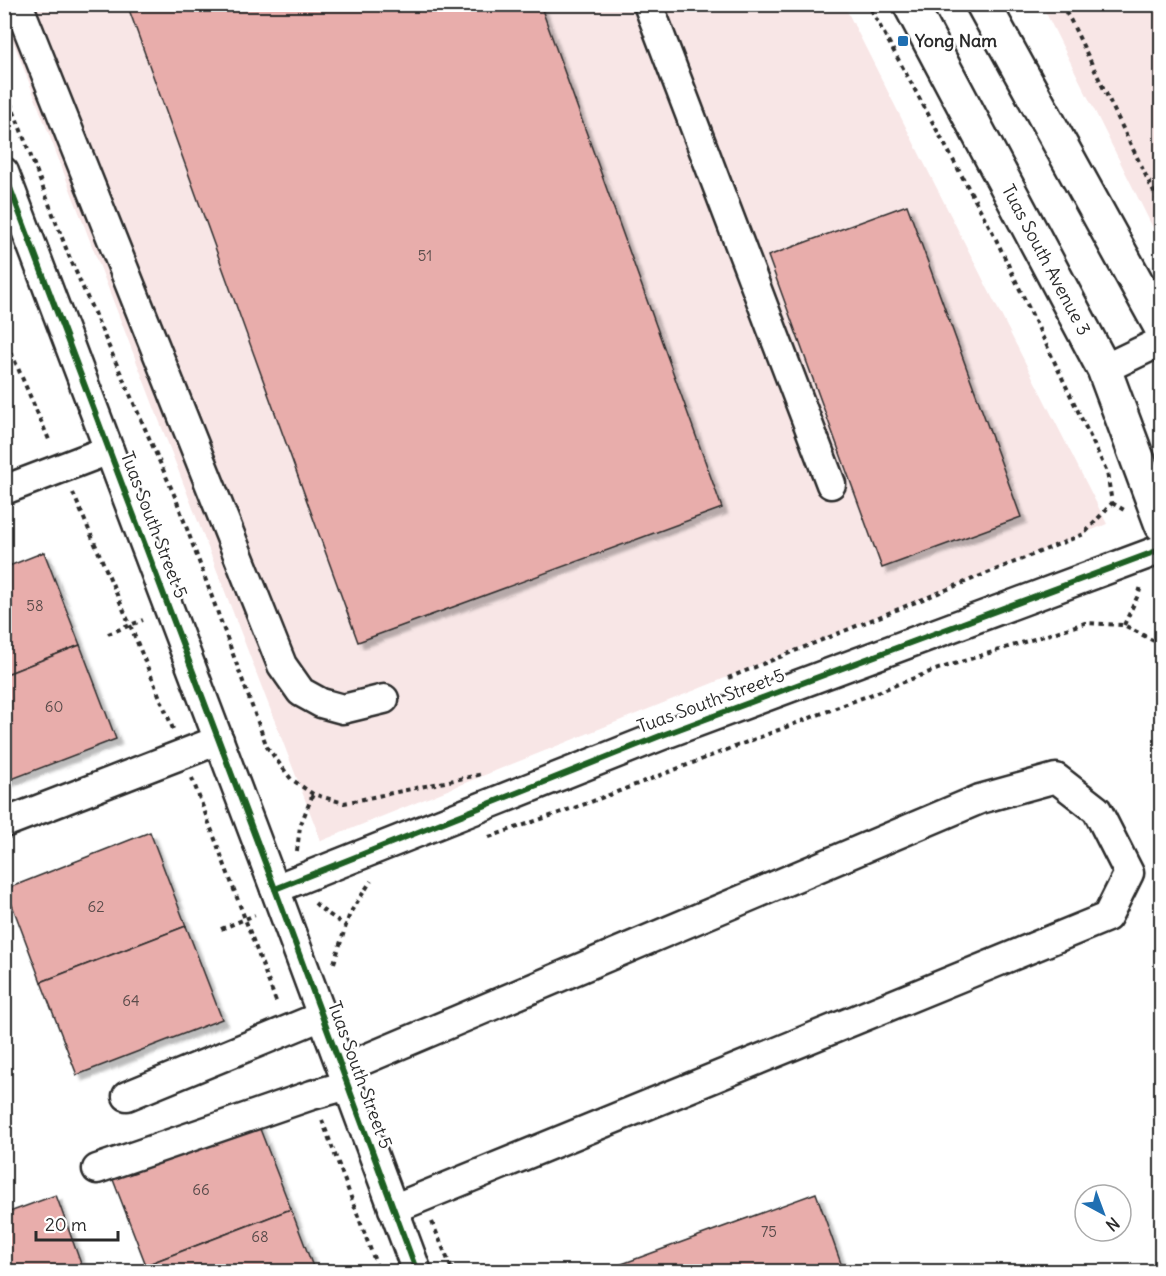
<svg xmlns="http://www.w3.org/2000/svg" width="1166" height="1276" viewBox="0 0 1166 1276" font-family="Delius,sans-serif">
  <style>
    .built { fill: #f8e6e6 }
    .building { fill: #e8adab; stroke: #2b2b2b; stroke-width: 1.5; filter: url(#shadow) }
    .lines { fill: none; stroke-linecap: round; stroke-linejoin: round }
    .minor-casing { stroke: #2b2b2b; stroke-width: 33 }
    .major-casing { stroke: #2b2b2b; stroke-width: 38 }
    .path { stroke: #2b2b2b; stroke-width: 4; stroke-dasharray: 4.5 4.5; stroke-linecap: butt }
    .minor { stroke: #fff; stroke-width: 28 }
    .major { stroke: #fff; stroke-width: 33 }
    .cycleway-casing { stroke: #fff; stroke-width: 10 }
    .cycleway { stroke: #1b5e20; stroke-width: 6 }
    .poi-dot { fill: #1f6fb2; stroke: #fff; stroke-width: 2 }
    .labels { text-anchor: middle; stroke-width: 5; stroke-linejoin: round; paint-order: stroke }
    .number-label { font-size: 15px; fill: #5a4c4b }
    .poi-label { font-size: 18px; font-weight: bold; fill: #2b2b2b; stroke: #fff; text-anchor: start }
    .street-label { font-size: 18px; fill: #2b2b2b; stroke: #fff }
  </style>
  <defs>
    <filter id="shadow"><feDropShadow dx="5.5" dy="5.5" stdDeviation="1.5" flood-color="#0004"/></filter>
  </defs>
  <rect width="100%" height="100%" fill="#fff"/>
  <filter id="ink" filterUnits="userSpaceOnUse"><feTurbulence type="fractalNoise" baseFrequency=".0167" numOctaves="2"/><feDisplacementMap in="SourceGraphic" scale="12" xChannelSelector="R" yChannelSelector="G"/><feConvolveMatrix kernelMatrix="1 2 1 2 8 2 1 2 1" color-interpolation-filters="sRGB"/></filter>
  <g filter="url(#ink)">
    <g class="built">
      <path d="M5 4 844 5 1107 524 321 841 5 20Z"/>
      <path d="M1042 5H1161V245L1160 242Z"/>
    </g>
    <g class="building">
      <path d="M127 4H540L722 508 358 642Z"/>
      <path d="M907 205 1021 517 882 568 768 256Z"/>
      <path d="M44 552 80 645 4 675V568Z"/>
      <path d="M80 645 116 739 4 782V675Z"/>
      <path d="M150 832 186 926 41 982 6 889Z"/>
      <path d="M186 926 222 1019 77 1075 41 982Z"/>
      <path d="M255 1116 291 1209 146 1265 110 1172Z"/>
      <path d="M816 1193 844 1272H600Z"/>
      <path d="M56 1195 84 1272H4V1214Z"/>
      <path d="M291 1209 315 1272H149L146 1265Z"/>
    </g>
    <g class="lines">
      <g class="minor-casing">
        <g id="minor">
          <path d="M18 4 282 665 301 692 321 703 343 709 384 699"/>
          <path d="M648 4 831 484"/>
          <path d="M4 172 275 889 417 1272"/>
          <path d="M1104 369 1162 341"/>
          <path d="M4 490 109 450"/>
          <path d="M4 823 219 740"/>
          <path d="M275 889 660 736 1162 549"/>
          <path d="M342 1069 980 799 1056 778 1097 810 1129 873 1107 917 393 1209"/>
          <path d="M127 1096 322 1016"/>
          <path d="M97 1169 312 1095 348 1085"/>
        </g>
      </g>
      <g class="major-casing">
        <g id="major">
          <path d="M910 4 1104 369 1162 525"/>
          <path d="M983 4 1162 329"/>
        </g>
      </g>
      <g class="path">
        <path d="M1061 4 1071 21 1162 209"/>
        <path d="M4 86 69 256 176 499 267 747 291 779 313 794 344 803 483 774"/>
        <path d="M4 336 50 442"/>
        <path d="M73 493 130 625 173 729"/>
        <path d="M1112 503 1124 510"/>
        <path d="M1124 625 1139 593 1141 586"/>
        <path d="M108 634 143 620"/>
        <path d="M728 678 1084 534 1112 503 1107 472 993 233 868 4"/>
        <path d="M192 778 277 1004"/>
        <path d="M489 837 588 803 935 670 1085 623 1124 625 1154 641 1162 648"/>
        <path d="M297 851 300 826 313 794"/>
        <path d="M315 903 321 909 346 926"/>
        <path d="M221 929 255 915"/>
        <path d="M334 963 350 913 371 881"/>
        <path d="M322 1120 379 1272"/>
        <path d="M432 1222 453 1272"/>
      </g>
      <use href="#minor" class="minor"/>
      <use href="#major" class="major"/>
      <g class="cycleway-casing">
        <g id="cycleway">
          <path d="M4 172 275 889 417 1272"/>
          <path d="M275 889 660 736 1162 549"/>
        </g>
      </g>
      <use href="#cycleway" class="cycleway"/>
    </g>
  </g>
  <rect class="poi-dot" x="897" y="35" width="12" height="12" rx="3"/>
  <g class="labels">
    <g class="number-label">
      <text x="425" y="261">51</text>
      <text x="35" y="611">58</text>
      <text x="54" y="712">60</text>
      <text x="96" y="912">62</text>
      <text x="131" y="1006">64</text>
      <text x="201" y="1195">66</text>
      <text x="769" y="1237">75</text>
      <text x="260" y="1242">68</text>
    </g>
    <g class="poi-label">
      <text x="915" y="47">Yong Nam</text>
    </g>
    <g class="street-label">
      <text transform="translate(1046 260) rotate(62)" y="6">Tuas South Avenue 3</text>
      <text transform="translate(154 525) rotate(69)" y="6">Tuas South Street 5</text>
      <text transform="translate(711 701) rotate(-20)" y="6">Tuas South Street 5</text>
      <text transform="translate(360 1075) rotate(70)" y="6">Tuas South Street 5</text>
    </g>
  </g>
  <rect width="1166" height="1276" fill="none" stroke="#fff" stroke-width="24"/>
  <rect x="12" y="12" width="1142" height="1252" fill="none" stroke="#2b2b2b" stroke-width="2" filter="url(#ink)"/>
  <g transform="translate(1103 1213) rotate(139)"><circle r="28" fill="#ffffff" stroke="#aaaaaa" stroke-width="1.5"/>
  <path d="M0-4.5L10 22L0 15L-10 22Z" fill="#1f6fb2"/>
  <text y="-9" font-size="16" font-weight="bold" text-anchor="middle" fill="#2b2b2b">N</text>
  </g>
  <path d="M36 1231v9h82v-9" fill="none" stroke="#2b2b2b" stroke-width="3"/>
  <text x="45" y="1231" font-size="18" fill="#2b2b2b" stroke="#ffffff" stroke-width="4.5" paint-order="stroke">20 m</text>
</svg>
